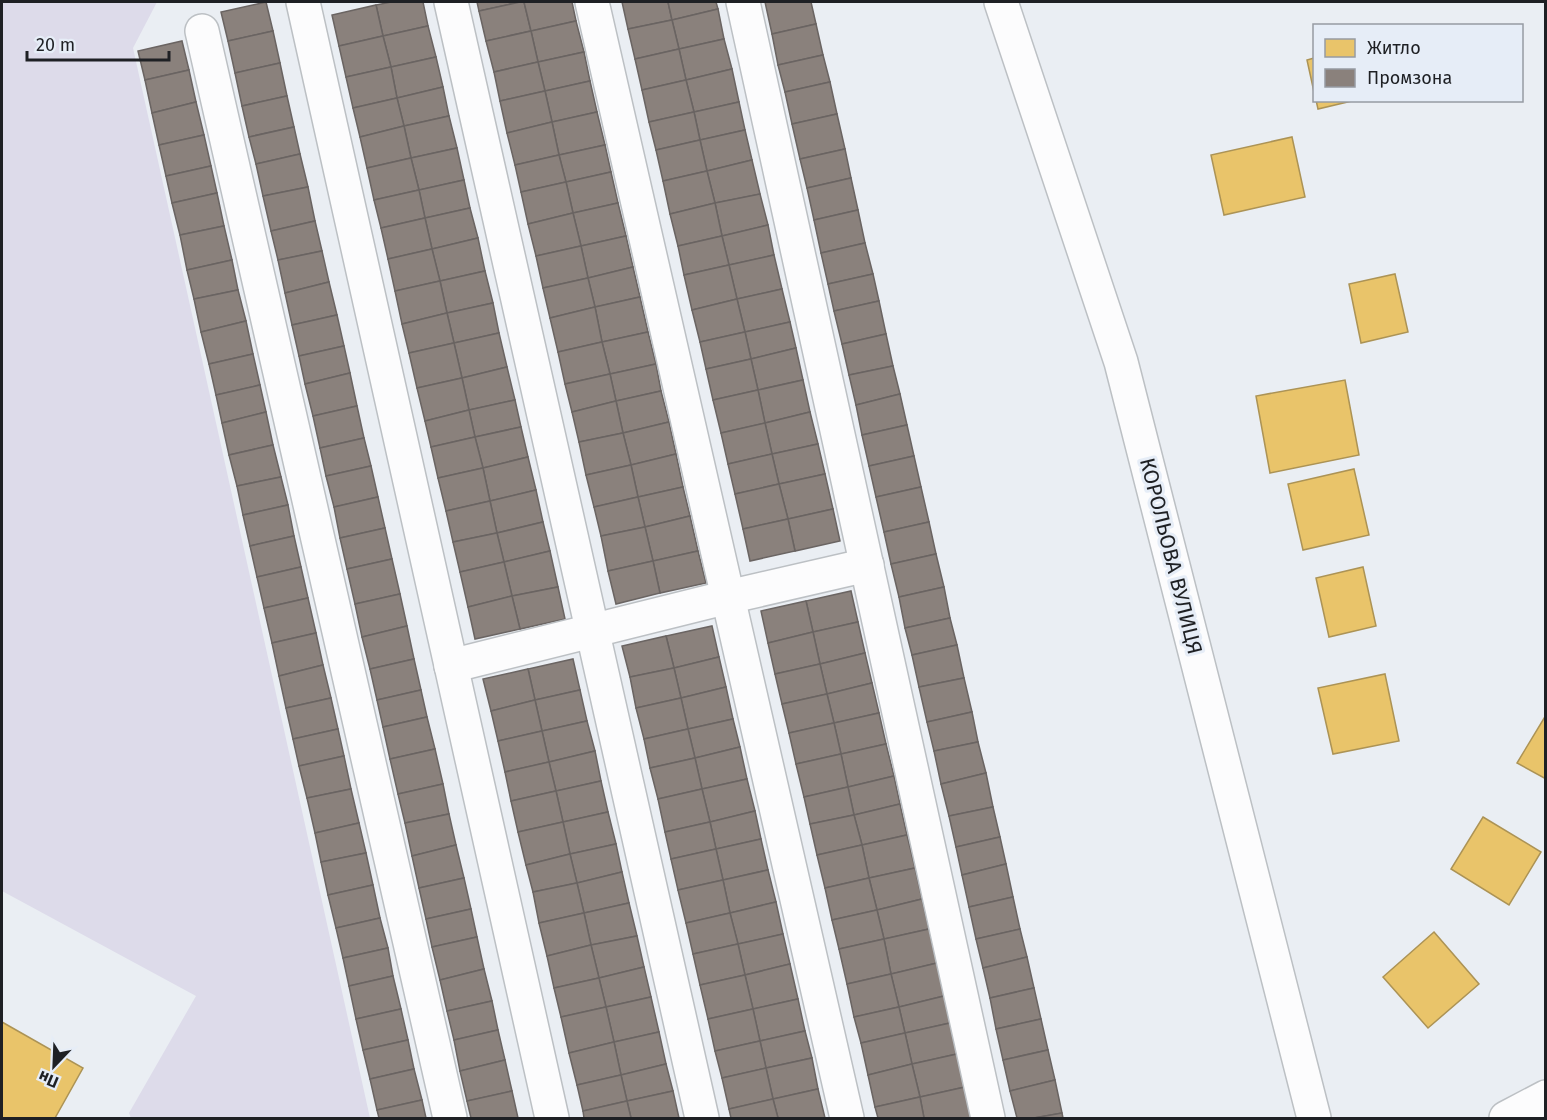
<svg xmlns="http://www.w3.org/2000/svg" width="1547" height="1120" viewBox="0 0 1547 1120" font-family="'Fira Sans',sans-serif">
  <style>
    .green { fill: #dddbea }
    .homes { fill: #e9c46a; stroke: #ac9355; stroke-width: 1.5 }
    .industry { fill: #8a817c; stroke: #6a6462; stroke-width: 1.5 }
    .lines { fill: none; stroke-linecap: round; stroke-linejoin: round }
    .minor-casing { stroke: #bcc0c4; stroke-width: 36 }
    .minor { stroke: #fcfcfd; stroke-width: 33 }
    .labels { text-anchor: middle; stroke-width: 6; stroke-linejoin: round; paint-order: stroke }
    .street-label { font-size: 21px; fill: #1e2024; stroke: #e6edf7 }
  </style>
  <rect width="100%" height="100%" fill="#eaeef3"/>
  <path class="green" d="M2 2H157L133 48 370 1118H131L129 1113 196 996 2 891Z"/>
  <g class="homes">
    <path d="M1314 58V92L1307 60Z"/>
    <path d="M1316 100H1356L1318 109Z"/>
    <path d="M1292 137 1305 197 1224 215 1211 155Z"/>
    <path d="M1395 274 1408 332 1361 343 1349 284Z"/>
    <path d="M1345 380 1359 455 1270 473 1256 396Z"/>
    <path d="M1354 469 1369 535 1303 550 1288 484Z"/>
    <path d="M1363 567 1376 626 1329 637 1316 578Z"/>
    <path d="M1385 674 1399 741 1333 754 1318 688Z"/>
    <path d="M1546 715V779L1517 763Z"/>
    <path d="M1483 817 1541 852 1509 905 1451 869Z"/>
    <path d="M1434 932 1479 984 1428 1028 1383 977Z"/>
    <path d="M2 1022 83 1068 55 1118H2Z"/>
  </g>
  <g class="industry">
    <path d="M266 2 273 31 228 41 221 12Z"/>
    <path d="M391 2H423L428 26 383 36 376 5Z"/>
    <path d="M477 2H520L479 11Z"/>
    <path d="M520 2H524L531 31 486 41 479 11Z"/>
    <path d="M524 2H572L576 21 531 31Z"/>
    <path d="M622 2H668L672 20 628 29Z"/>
    <path d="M668 2H716L718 9 672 20Z"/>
    <path d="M765 2H811L816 24 772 34Z"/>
    <path d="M376 5 383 36 339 46 332 15Z"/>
    <path d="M718 9 724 39 679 49 672 20Z"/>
    <path d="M672 20 679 49 635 59 628 29Z"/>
    <path d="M576 21 584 52 538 62 531 31Z"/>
    <path d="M816 24 823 55 778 65 772 34Z"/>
    <path d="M428 26 436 57 391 67 383 36Z"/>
    <path d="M273 31 280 63 235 73 228 41Z"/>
    <path d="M531 31 538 62 494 72 486 41Z"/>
    <path d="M383 36 391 67 346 77 339 46Z"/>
    <path d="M724 39 732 69 686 80 679 49Z"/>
    <path d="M182 41 189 70 145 80 138 51Z"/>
    <path d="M679 49 686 80 642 90 635 59Z"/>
    <path d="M584 52 590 81 545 91 538 62Z"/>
    <path d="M823 55 830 82 785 92 778 65Z"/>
    <path d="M436 57 443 87 397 98 391 67Z"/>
    <path d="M538 62 545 91 500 101 494 72Z"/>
    <path d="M280 63 287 96 242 106 235 73Z"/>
    <path d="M391 67 397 98 353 108 346 77Z"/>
    <path d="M732 69 739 102 694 112 686 80Z"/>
    <path d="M189 70 196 102 152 113 145 80Z"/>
    <path d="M686 80 694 112 649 122 642 90Z"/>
    <path d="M590 81 597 112 552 122 545 91Z"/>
    <path d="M830 82 837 114 792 124 785 92Z"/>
    <path d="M443 87 449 116 404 126 397 98Z"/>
    <path d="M545 91 552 122 507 133 500 101Z"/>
    <path d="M287 96 294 127 249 137 242 106Z"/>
    <path d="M397 98 404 126 360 137 353 108Z"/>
    <path d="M196 102 204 135 159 145 152 113Z"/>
    <path d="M739 102 745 130 700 140 694 112Z"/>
    <path d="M597 112 605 145 559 155 552 122Z"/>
    <path d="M694 112 700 140 656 150 649 122Z"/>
    <path d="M837 114 845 149 800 159 792 124Z"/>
    <path d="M449 116 457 148 411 158 404 126Z"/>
    <path d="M552 122 559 155 515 165 507 133Z"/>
    <path d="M404 126 411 158 367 168 360 137Z"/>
    <path d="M294 127 300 154 256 164 249 137Z"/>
    <path d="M745 130 752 160 707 171 700 140Z"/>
    <path d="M204 135 211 166 166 176 159 145Z"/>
    <path d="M700 140 707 171 663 181 656 150Z"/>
    <path d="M605 145 611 172 566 182 559 155Z"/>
    <path d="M457 148 464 180 419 190 411 158Z"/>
    <path d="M845 149 851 178 807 188 800 159Z"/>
    <path d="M300 154 308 187 263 196 256 164Z"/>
    <path d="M559 155 566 182 521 192 515 165Z"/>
    <path d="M411 158 419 190 374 200 367 168Z"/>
    <path d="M752 160 760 194 715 203 707 171Z"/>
    <path d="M211 166 217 193 172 203 166 176Z"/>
    <path d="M707 171 715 203 670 214 663 181Z"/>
    <path d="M611 172 618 203 573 213 566 182Z"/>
    <path d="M851 178 858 210 814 220 807 188Z"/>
    <path d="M464 180 470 208 425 218 419 190Z"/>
    <path d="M566 182 573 213 528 224 521 192Z"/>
    <path d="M308 187 315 221 271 231 263 196Z"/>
    <path d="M419 190 425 218 381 228 374 200Z"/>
    <path d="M217 193 224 226 180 235 172 203Z"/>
    <path d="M760 194 768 225 722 236 715 203Z"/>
    <path d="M618 203 626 236 581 246 573 213Z"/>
    <path d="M715 203 722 236 678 246 670 214Z"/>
    <path d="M470 208 478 238 432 249 425 218Z"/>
    <path d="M858 210 865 243 821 253 814 220Z"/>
    <path d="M573 213 581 246 536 256 528 224Z"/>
    <path d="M425 218 432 249 388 259 381 228Z"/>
    <path d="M315 221 322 251 278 260 271 231Z"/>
    <path d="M768 225 774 255 729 265 722 236Z"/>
    <path d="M224 226 232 260 187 270 180 235Z"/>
    <path d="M626 236 633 267 588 278 581 246Z"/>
    <path d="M722 236 729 265 684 275 678 246Z"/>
    <path d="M478 238 485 271 440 281 432 249Z"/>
    <path d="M865 243 873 274 828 284 821 253Z"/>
    <path d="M581 246 588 278 543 288 536 256Z"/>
    <path d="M432 249 440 281 395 291 388 259Z"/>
    <path d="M322 251 329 282 285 293 278 260Z"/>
    <path d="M774 255 782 289 737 299 729 265Z"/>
    <path d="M232 260 238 290 194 299 187 270Z"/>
    <path d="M729 265 737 299 692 310 684 275Z"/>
    <path d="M633 267 640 297 595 307 588 278Z"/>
    <path d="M485 271 493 303 447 313 440 281Z"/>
    <path d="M873 274 879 301 834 311 828 284Z"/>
    <path d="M588 278 595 307 550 318 543 288Z"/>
    <path d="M440 281 447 313 402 324 395 291Z"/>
    <path d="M329 282 337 315 292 325 285 293Z"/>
    <path d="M782 289 790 322 745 332 737 299Z"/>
    <path d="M238 290 246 321 201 332 194 299Z"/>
    <path d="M640 297 648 332 602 342 595 307Z"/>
    <path d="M737 299 745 332 700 342 692 310Z"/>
    <path d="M879 301 886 334 842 344 834 311Z"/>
    <path d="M493 303 499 333 454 343 447 313Z"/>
    <path d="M595 307 602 342 558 352 550 318Z"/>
    <path d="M447 313 454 343 409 353 402 324Z"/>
    <path d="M337 315 344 346 299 356 292 325Z"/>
    <path d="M246 321 253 354 209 364 201 332Z"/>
    <path d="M790 322 796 348 751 359 745 332Z"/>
    <path d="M648 332 656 364 610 374 602 342Z"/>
    <path d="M745 332 751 359 706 369 700 342Z"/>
    <path d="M499 333 507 367 462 378 454 343Z"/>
    <path d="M886 334 893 366 849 375 842 344Z"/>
    <path d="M602 342 610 374 565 384 558 352Z"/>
    <path d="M454 343 462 378 417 388 409 353Z"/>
    <path d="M344 346 350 373 305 384 299 356Z"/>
    <path d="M796 348 803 380 758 390 751 359Z"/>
    <path d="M253 354 260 385 216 395 209 364Z"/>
    <path d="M751 359 758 390 713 400 706 369Z"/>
    <path d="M656 364 661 391 616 401 610 374Z"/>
    <path d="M893 366 900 394 856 405 849 375Z"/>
    <path d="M507 367 515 400 469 410 462 378Z"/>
    <path d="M350 373 357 406 313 416 305 384Z"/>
    <path d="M610 374 616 401 572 412 565 384Z"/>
    <path d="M462 378 469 410 425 421 417 388Z"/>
    <path d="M803 380 810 412 765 423 758 390Z"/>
    <path d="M260 385 266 412 222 423 216 395Z"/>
    <path d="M758 390 765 423 721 433 713 400Z"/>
    <path d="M661 391 669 422 623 433 616 401Z"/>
    <path d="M900 394 907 425 862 435 856 405Z"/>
    <path d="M515 400 521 427 475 437 469 410Z"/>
    <path d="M616 401 623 433 579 442 572 412Z"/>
    <path d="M357 406 364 438 320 448 313 416Z"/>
    <path d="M469 410 475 437 431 447 425 421Z"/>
    <path d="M266 412 273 445 229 455 222 423Z"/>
    <path d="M810 412 818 444 772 454 765 423Z"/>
    <path d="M669 422 676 454 631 465 623 433Z"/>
    <path d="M765 423 772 454 728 464 721 433Z"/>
    <path d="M907 425 914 456 869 466 862 435Z"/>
    <path d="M521 427 528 457 483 468 475 437Z"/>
    <path d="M623 433 631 465 586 475 579 442Z"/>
    <path d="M475 437 483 468 438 478 431 447Z"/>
    <path d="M364 438 371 466 326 476 320 448Z"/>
    <path d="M818 444 825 474 779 484 772 454Z"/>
    <path d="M273 445 281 477 237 486 229 455Z"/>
    <path d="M676 454 683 487 638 497 631 465Z"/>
    <path d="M772 454 779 484 735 494 728 464Z"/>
    <path d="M914 456 921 487 876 497 869 466Z"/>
    <path d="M528 457 536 490 490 501 483 468Z"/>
    <path d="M631 465 638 497 594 507 586 475Z"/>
    <path d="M371 466 378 497 334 507 326 476Z"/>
    <path d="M483 468 490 501 446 511 438 478Z"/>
    <path d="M825 474 833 509 788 519 779 484Z"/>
    <path d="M281 477 288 505 243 515 237 486Z"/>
    <path d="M779 484 788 519 743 529 735 494Z"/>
    <path d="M683 487 690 516 645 527 638 497Z"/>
    <path d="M921 487 929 522 884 532 876 497Z"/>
    <path d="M536 490 543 522 497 533 490 501Z"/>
    <path d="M378 497 385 528 340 538 334 507Z"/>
    <path d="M638 497 645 527 601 536 594 507Z"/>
    <path d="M490 501 497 533 453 542 446 511Z"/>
    <path d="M288 505 294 536 250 546 243 515Z"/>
    <path d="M833 509 840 541 795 551 788 519Z"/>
    <path d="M690 516 698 551 653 561 645 527Z"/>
    <path d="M788 519 795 551 750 561 743 529Z"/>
    <path d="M543 522 550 551 504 562 497 533Z"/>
    <path d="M929 522 936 554 891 564 884 532Z"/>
    <path d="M645 527 653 561 608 571 601 536Z"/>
    <path d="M385 528 392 559 347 569 340 538Z"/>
    <path d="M497 533 504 562 460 572 453 542Z"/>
    <path d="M294 536 301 567 257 577 250 546Z"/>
    <path d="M550 551 558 587 512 596 504 562Z"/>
    <path d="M698 551 706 583 660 593 653 561Z"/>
    <path d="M936 554 944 587 899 597 891 564Z"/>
    <path d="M392 559 400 594 355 604 347 569Z"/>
    <path d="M653 561 660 593 616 604 608 571Z"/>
    <path d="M504 562 512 596 468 607 460 572Z"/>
    <path d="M301 567 308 598 264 608 257 577Z"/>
    <path d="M558 587 565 619 520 629 512 596Z"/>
    <path d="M944 587 950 618 905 628 899 597Z"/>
    <path d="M851 591 858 622 813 632 806 601Z"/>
    <path d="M400 594 407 626 362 637 355 604Z"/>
    <path d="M512 596 520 629 475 639 468 607Z"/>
    <path d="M308 598 316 633 272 643 264 608Z"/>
    <path d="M806 601 813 632 768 643 761 611Z"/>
    <path d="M950 618 957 645 912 655 905 628Z"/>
    <path d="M858 622 865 653 820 664 813 632Z"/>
    <path d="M407 626 414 659 370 669 362 637Z"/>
    <path d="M712 626 719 657 674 668 666 636Z"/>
    <path d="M813 632 820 664 775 674 768 643Z"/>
    <path d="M316 633 323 665 279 676 272 643Z"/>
    <path d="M666 636 674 668 630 677 622 646Z"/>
    <path d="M957 645 964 678 919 687 912 655Z"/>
    <path d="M865 653 872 683 827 694 820 664Z"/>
    <path d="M719 657 726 687 681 698 674 668Z"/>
    <path d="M414 659 421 690 377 700 370 669Z"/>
    <path d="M573 659 580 690 535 700 528 669Z"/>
    <path d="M820 664 827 694 782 704 775 674Z"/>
    <path d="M323 665 331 698 286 708 279 676Z"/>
    <path d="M674 668 681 698 636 708 630 677Z"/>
    <path d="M528 669 535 700 491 711 483 679Z"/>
    <path d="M964 678 972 712 927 722 919 687Z"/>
    <path d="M872 683 879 713 834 723 827 694Z"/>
    <path d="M726 687 733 719 688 729 681 698Z"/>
    <path d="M421 690 427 717 383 727 377 700Z"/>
    <path d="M580 690 587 721 542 731 535 700Z"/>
    <path d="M827 694 834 723 789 733 782 704Z"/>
    <path d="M331 698 338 729 293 739 286 708Z"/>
    <path d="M681 698 688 729 644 739 636 708Z"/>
    <path d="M535 700 542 731 498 741 491 711Z"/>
    <path d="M972 712 978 742 934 751 927 722Z"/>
    <path d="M879 713 886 744 841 754 834 723Z"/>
    <path d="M427 717 435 749 390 759 383 727Z"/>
    <path d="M733 719 740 747 695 758 688 729Z"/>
    <path d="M587 721 595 751 549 762 542 731Z"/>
    <path d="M834 723 841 754 796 764 789 733Z"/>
    <path d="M338 729 344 756 299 766 293 739Z"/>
    <path d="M688 729 695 758 650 768 644 739Z"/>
    <path d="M542 731 549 762 505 772 498 741Z"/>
    <path d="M978 742 986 773 941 784 934 751Z"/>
    <path d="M886 744 894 776 848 787 841 754Z"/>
    <path d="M740 747 747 779 702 789 695 758Z"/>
    <path d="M435 749 443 784 398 794 390 759Z"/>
    <path d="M595 751 601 781 556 791 549 762Z"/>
    <path d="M841 754 848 787 804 797 796 764Z"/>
    <path d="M344 756 351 789 307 798 299 766Z"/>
    <path d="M695 758 702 789 658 799 650 768Z"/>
    <path d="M549 762 556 791 511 801 505 772Z"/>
    <path d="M986 773 993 807 949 816 941 784Z"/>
    <path d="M894 776 900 804 854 815 848 787Z"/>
    <path d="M747 779 755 811 710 822 702 789Z"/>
    <path d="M601 781 608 812 563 822 556 791Z"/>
    <path d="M443 784 449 814 405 823 398 794Z"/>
    <path d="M848 787 854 815 810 824 804 797Z"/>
    <path d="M351 789 359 823 315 833 307 798Z"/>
    <path d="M702 789 710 822 665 832 658 799Z"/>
    <path d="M556 791 563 822 518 832 511 801Z"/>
    <path d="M900 804 907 835 862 845 854 815Z"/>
    <path d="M993 807 1000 837 956 847 949 816Z"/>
    <path d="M755 811 761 839 716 849 710 822Z"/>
    <path d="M608 812 616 844 570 854 563 822Z"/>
    <path d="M449 814 456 845 412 856 405 823Z"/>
    <path d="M854 815 862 845 817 855 810 824Z"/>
    <path d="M563 822 570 854 526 865 518 832Z"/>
    <path d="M710 822 716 849 671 859 665 832Z"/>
    <path d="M359 823 366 853 321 862 315 833Z"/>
    <path d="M907 835 915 868 869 878 862 845Z"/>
    <path d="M1000 837 1006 864 962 875 956 847Z"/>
    <path d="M761 839 768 870 723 880 716 849Z"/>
    <path d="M616 844 622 872 577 883 570 854Z"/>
    <path d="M456 845 464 878 419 888 412 856Z"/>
    <path d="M862 845 869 878 825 888 817 855Z"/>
    <path d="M716 849 723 880 678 890 671 859Z"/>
    <path d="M366 853 373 885 328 895 321 862Z"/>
    <path d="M570 854 577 883 533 892 526 865Z"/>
    <path d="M1006 864 1013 897 969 907 962 875Z"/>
    <path d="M915 868 922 899 877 910 869 878Z"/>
    <path d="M768 870 776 902 730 913 723 880Z"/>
    <path d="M622 872 629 903 584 913 577 883Z"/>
    <path d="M464 878 471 909 426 919 419 888Z"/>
    <path d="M869 878 877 910 832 920 825 888Z"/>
    <path d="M723 880 730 913 686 923 678 890Z"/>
    <path d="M577 883 584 913 539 923 533 892Z"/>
    <path d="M373 885 380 918 336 928 328 895Z"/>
    <path d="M1013 897 1020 929 976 939 969 907Z"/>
    <path d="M922 899 929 929 884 939 877 910Z"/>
    <path d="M776 902 783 934 738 944 730 913Z"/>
    <path d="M629 903 637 936 591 945 584 913Z"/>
    <path d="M471 909 477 937 432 947 426 919Z"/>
    <path d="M877 910 884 939 839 949 832 920Z"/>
    <path d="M584 913 591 945 547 956 539 923Z"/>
    <path d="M730 913 738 944 693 954 686 923Z"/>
    <path d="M380 918 388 948 343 958 336 928Z"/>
    <path d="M929 929 937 963 891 974 884 939Z"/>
    <path d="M1020 929 1027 957 983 968 976 939Z"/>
    <path d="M783 934 790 964 745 975 738 944Z"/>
    <path d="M637 936 644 967 599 978 591 945Z"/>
    <path d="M477 937 484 969 440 980 432 947Z"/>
    <path d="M884 939 891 974 847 984 839 949Z"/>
    <path d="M738 944 745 975 700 985 693 954Z"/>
    <path d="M591 945 599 978 554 988 547 956Z"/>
    <path d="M388 948 393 976 349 986 343 958Z"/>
    <path d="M1027 957 1034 988 990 998 983 968Z"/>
    <path d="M937 963 944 996 899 1007 891 974Z"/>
    <path d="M790 964 798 999 753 1009 745 975Z"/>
    <path d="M644 967 651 997 606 1007 599 978Z"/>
    <path d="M484 969 492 1001 447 1011 440 980Z"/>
    <path d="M891 974 899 1007 854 1017 847 984Z"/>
    <path d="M745 975 753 1009 708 1019 700 985Z"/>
    <path d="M393 976 401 1009 356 1019 349 986Z"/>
    <path d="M599 978 606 1007 561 1017 554 988Z"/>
    <path d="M1034 988 1041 1019 996 1029 990 998Z"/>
    <path d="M944 996 950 1023 905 1033 899 1007Z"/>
    <path d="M651 997 659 1032 614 1042 606 1007Z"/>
    <path d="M798 999 805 1031 760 1041 753 1009Z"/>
    <path d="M492 1001 498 1030 454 1040 447 1011Z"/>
    <path d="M606 1007 614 1042 569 1053 561 1017Z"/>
    <path d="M899 1007 905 1033 861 1043 854 1017Z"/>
    <path d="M401 1009 408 1040 363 1050 356 1019Z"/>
    <path d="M753 1009 760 1041 715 1051 708 1019Z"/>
    <path d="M1041 1019 1048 1050 1003 1060 996 1029Z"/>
    <path d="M950 1023 957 1054 912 1064 905 1033Z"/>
    <path d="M498 1030 505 1060 460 1071 454 1040Z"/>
    <path d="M805 1031 812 1058 766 1068 760 1041Z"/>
    <path d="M659 1032 666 1064 621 1075 614 1042Z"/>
    <path d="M905 1033 912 1064 868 1075 861 1043Z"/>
    <path d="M408 1040 414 1069 370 1079 363 1050Z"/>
    <path d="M760 1041 766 1068 722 1078 715 1051Z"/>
    <path d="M614 1042 621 1075 577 1085 569 1053Z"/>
    <path d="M1048 1050 1055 1080 1010 1091 1003 1060Z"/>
    <path d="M957 1054 965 1087 920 1097 912 1064Z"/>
    <path d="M812 1058 818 1089 773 1099 766 1068Z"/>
    <path d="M505 1060 512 1091 467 1101 460 1071Z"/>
    <path d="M666 1064 673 1091 627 1101 621 1075Z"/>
    <path d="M912 1064 920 1097 875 1107 868 1075Z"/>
    <path d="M766 1068 773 1099 729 1109 722 1078Z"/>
    <path d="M414 1069 422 1100 377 1110 370 1079Z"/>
    <path d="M621 1075 627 1101 583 1111 577 1085Z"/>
    <path d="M1055 1080 1062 1113 1034 1118H1017L1010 1091Z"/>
    <path d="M965 1087 973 1118H924L920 1097Z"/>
    <path d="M818 1089 825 1118H778L773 1099Z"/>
    <path d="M512 1091 518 1118H471L467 1101Z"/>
    <path d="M673 1091 679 1118H631L627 1101Z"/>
    <path d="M920 1097 924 1118H878L875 1107Z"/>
    <path d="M773 1099 778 1118H731L729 1109Z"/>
    <path d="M422 1100 426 1118H379L377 1110Z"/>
    <path d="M627 1101 631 1118H584L583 1111Z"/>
    <path d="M1062 1113 1063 1118H1034Z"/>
  </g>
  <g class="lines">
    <g class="minor-casing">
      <g id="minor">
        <path d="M303 2 552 1118"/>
        <path d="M451 2 702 1118"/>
        <path d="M592 2 847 1118"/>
        <path d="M743 2 988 1118"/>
        <path d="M1001 2 1121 362 1314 1118"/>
        <path d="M202 31 450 1118"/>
        <path d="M451 666 728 597 867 565"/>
        <path d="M1506 1118 1546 1097"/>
      </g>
    </g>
    <use href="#minor" class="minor"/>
  </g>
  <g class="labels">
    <g class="street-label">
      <text transform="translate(1171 556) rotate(76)" y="7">КОРОЛЬОВА ВУЛИЦЯ</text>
    </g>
  </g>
  <rect width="1547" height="1120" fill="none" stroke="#1e2024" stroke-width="6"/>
  <rect x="1313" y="24" width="210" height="78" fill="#e6edf7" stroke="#969ba3" stroke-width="1.5"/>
  <rect x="1325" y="39" width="30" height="18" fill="#e9c46a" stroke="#969ba3" stroke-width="1.5"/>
  <text x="1367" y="54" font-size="18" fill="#1e2024">Житло</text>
  <rect x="1325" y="69" width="30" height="18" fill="#8a817c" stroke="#969ba3" stroke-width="1.5"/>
  <text x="1367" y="84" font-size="18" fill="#1e2024">Промзона</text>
  <g transform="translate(54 1066) rotate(203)" stroke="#e6edf7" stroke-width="4.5" paint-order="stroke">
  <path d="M0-4.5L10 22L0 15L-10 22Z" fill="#1e2024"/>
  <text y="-9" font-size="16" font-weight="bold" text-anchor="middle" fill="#1e2024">Пн</text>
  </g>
  <path d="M27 51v9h142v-9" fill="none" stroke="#1e2024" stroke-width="3"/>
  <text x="36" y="51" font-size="18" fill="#1e2024" stroke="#e6edf7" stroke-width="4.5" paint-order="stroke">20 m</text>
</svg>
